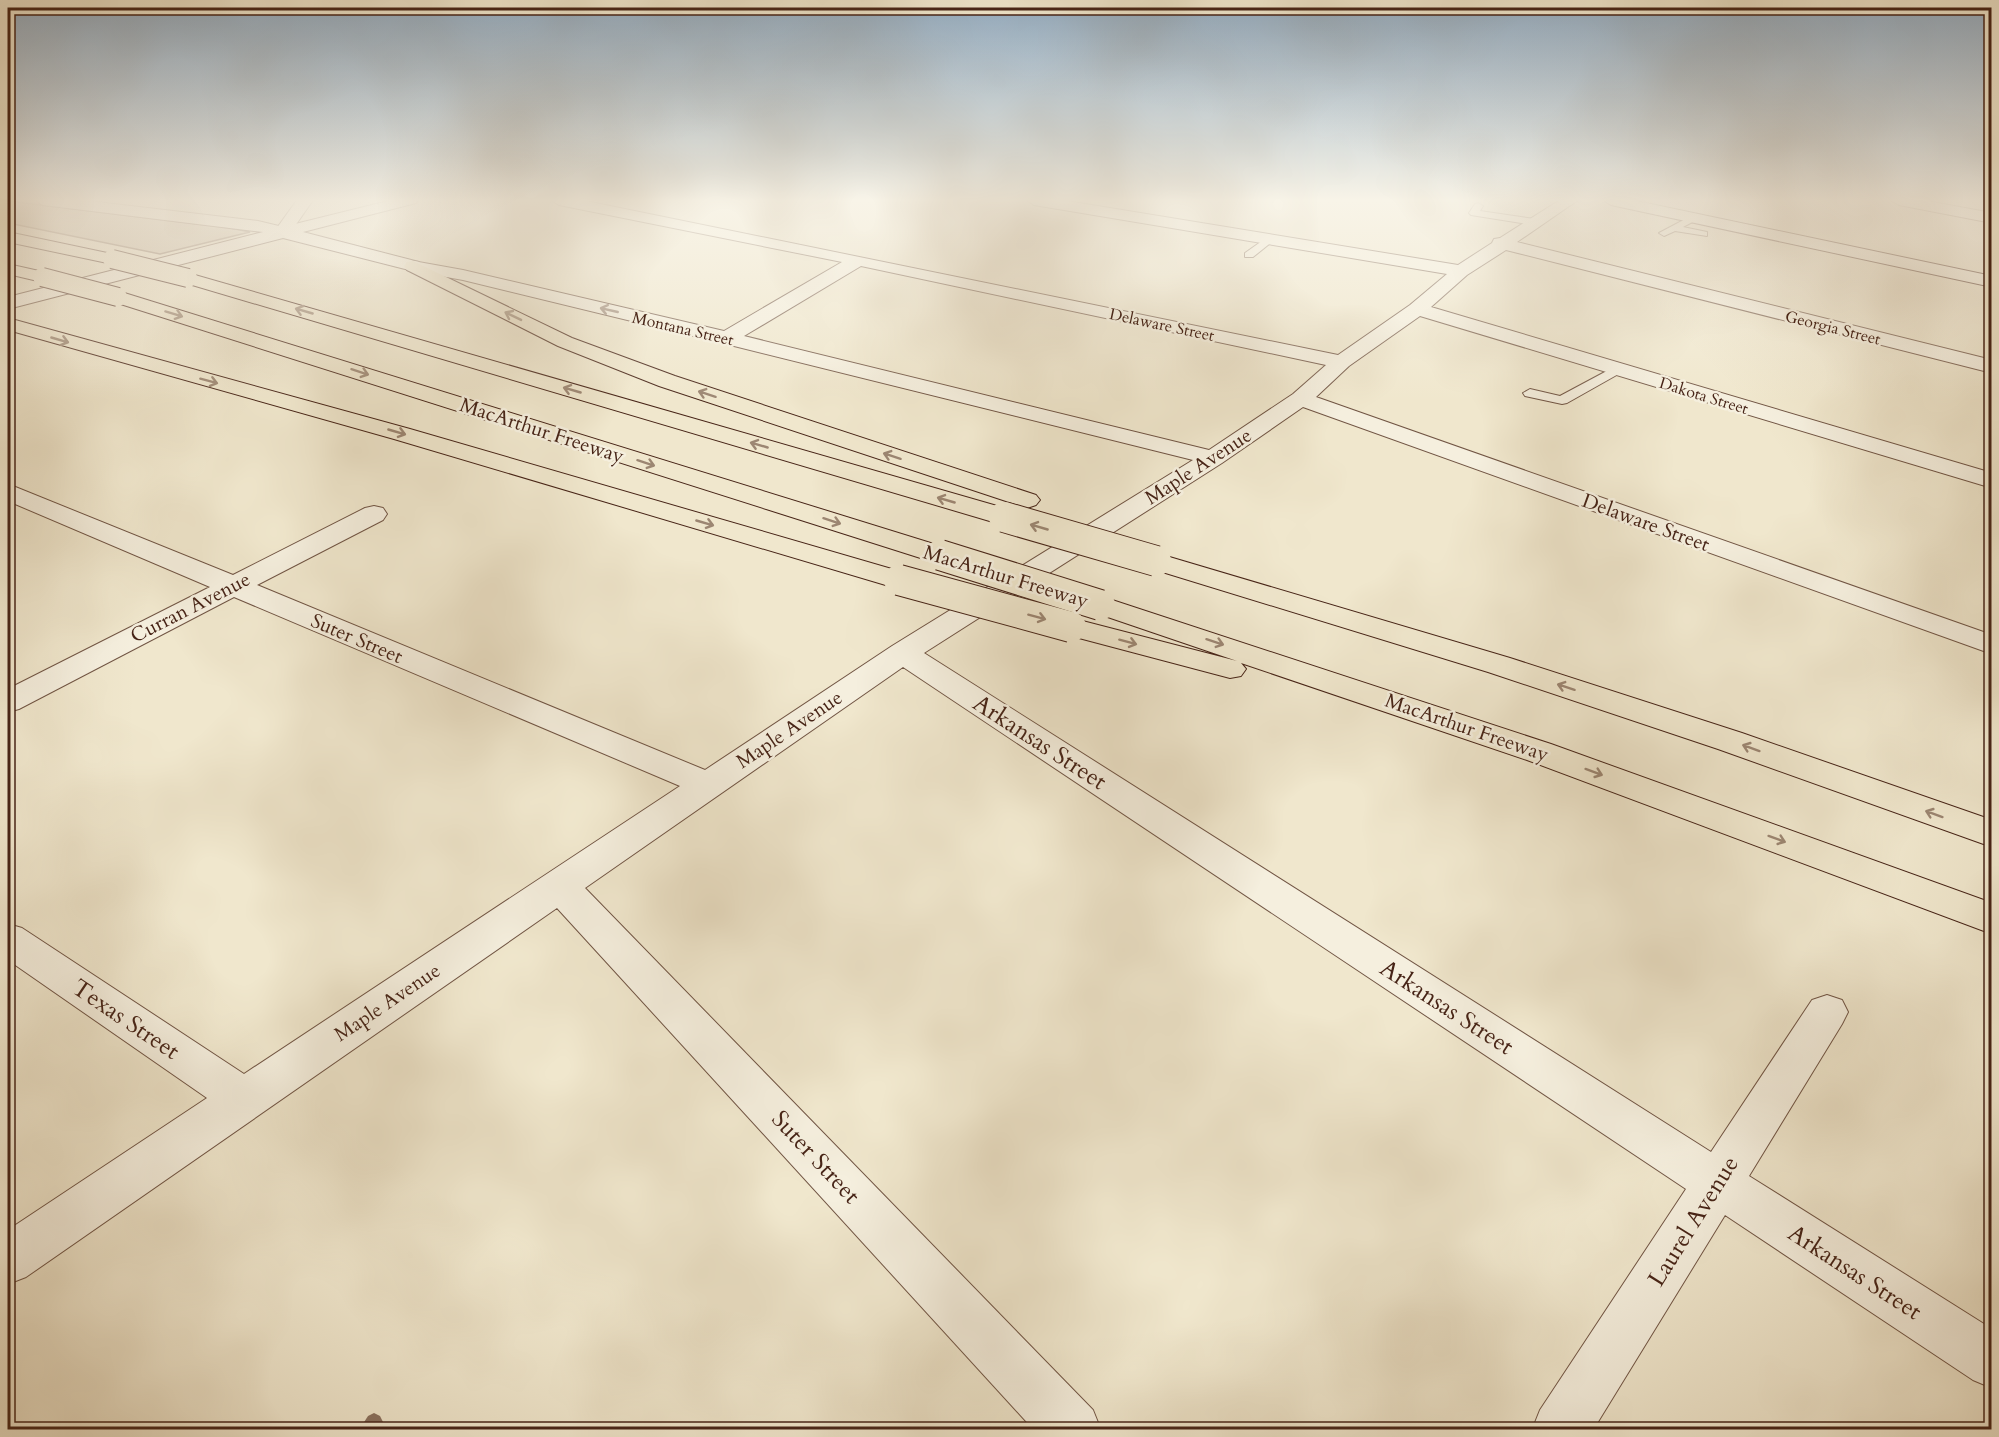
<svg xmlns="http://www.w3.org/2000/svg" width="1999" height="1437" viewBox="0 0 1999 1437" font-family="Cardo,serif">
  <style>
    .green { fill: #d3c6ae; stroke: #8d7562; stroke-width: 1.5 }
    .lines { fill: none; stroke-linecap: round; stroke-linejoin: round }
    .stream { fill: #8a715f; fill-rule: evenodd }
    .service-casing { stroke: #715544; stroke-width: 2 }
    .minor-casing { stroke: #715544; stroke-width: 2 }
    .tertiary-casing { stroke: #715544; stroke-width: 2 }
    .secondary-casing { stroke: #472417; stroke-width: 2 }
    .motorway-casing { stroke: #472417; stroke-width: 2 }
    .service { fill: #f5efde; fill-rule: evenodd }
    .minor { fill: #f5efde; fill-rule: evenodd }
    .tertiary { fill: #f5efde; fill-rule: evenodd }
    .secondary { fill: #f5efde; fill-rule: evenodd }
    .motorway { fill: #f0e7cd; fill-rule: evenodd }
    .motorway-bridge-far2-casing { stroke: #472417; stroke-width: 20; stroke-linecap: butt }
    .motorway-bridge-far1-casing { stroke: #472417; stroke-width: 25; stroke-linecap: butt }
    .motorway-bridge-casing { stroke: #472417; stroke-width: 32; stroke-linecap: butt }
    .motorway-bridge-far2 { stroke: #f0e7cd; stroke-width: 18 }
    .motorway-bridge-far1 { stroke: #f0e7cd; stroke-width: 23 }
    .motorway-bridge { stroke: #f0e7cd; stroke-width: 30 }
    .oneway { stroke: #9e8a7a }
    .oneway2 { stroke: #9c8672 }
    .labels { text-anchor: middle; stroke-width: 5; stroke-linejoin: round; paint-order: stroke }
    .far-street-label { font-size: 16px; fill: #472417; stroke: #f5efde }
    .street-label { font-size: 20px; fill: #472417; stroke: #f5efde }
    .near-street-label { font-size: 24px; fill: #472417; stroke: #f5efde }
  </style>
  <rect width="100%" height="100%" fill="#f0e7cd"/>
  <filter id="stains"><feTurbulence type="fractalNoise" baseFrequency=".00333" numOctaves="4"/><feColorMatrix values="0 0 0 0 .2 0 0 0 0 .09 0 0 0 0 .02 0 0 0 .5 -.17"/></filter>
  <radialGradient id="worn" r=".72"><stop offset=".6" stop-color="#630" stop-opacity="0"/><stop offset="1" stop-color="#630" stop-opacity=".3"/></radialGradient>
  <path class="green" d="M8 201 230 228 250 232 160 254 8 223Z"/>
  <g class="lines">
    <path class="stream" d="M374 1413 380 1416 383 1422 379 1430H359L368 1416Z"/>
    <g class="service-casing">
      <g id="service">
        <path d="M1478 203 1483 206 1480 211 1534 219 1539 222 1534 225 1471 215 1469 213 1475 204Z"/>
        <path d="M1695 214 1698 215V219L1683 227 1707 232V236L1675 231 1664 236 1659 233Z"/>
        <path d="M1269 236 1273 237V241L1253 257H1245V253Z"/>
        <path d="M1618 365 1624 369 1622 372 1567 403 1562 404 1525 396 1523 393 1530 389 1560 396Z"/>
      </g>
    </g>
    <g class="minor-casing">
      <g id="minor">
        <path d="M297 200H313L288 236H276L274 232Z"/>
        <path d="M551 200H581L1338 355 1410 305 1447 274 1034 205 1026 200H1061L1458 265 1492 243 1494 239 1500 238 1560 200H1578L1517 242 1992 360V373L1506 250 1467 275 1431 307 1992 473V488L1420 316 1349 366 1316 397 1992 635V654L1303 407 1222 463 924 653 1711 1152 1812 1000 1827 995 1842 1000 1848 1012 1842 1024 1749 1176 1992 1329V1388L1973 1380 1725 1215 1593 1430H1532L1540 1410 1686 1189 903 667 585 888 1093 1410 1101 1430H1034L557 908 26 1277 8 1284V1230L207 1098 8 960V924L22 928 244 1074 680 786 234 597 19 709 8 712V689L210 587 8 501V484L233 575 365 508 374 506 383 508 387 514 383 520 257 585 705 770 892 646 1193 460 726 344 463 280 413 271 407 270 404 266 407 262 413 261 463 270 724 331 842 262 559 205ZM861 266 1326 365 1293 394 1209 450 744 336Z"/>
        <path d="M1891 200H1922L1992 213V223L1899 205Z"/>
      </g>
    </g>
    <g class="tertiary-casing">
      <path id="tertiary" d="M35 200H80L258 221 283 227 392 200H418L416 203 303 232 419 262 422 266 419 270 413 271 283 238 8 309V297L263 232 43 205Z"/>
    </g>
    <g class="secondary-casing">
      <path id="secondary" d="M1603 200H1632L1992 276V287L1611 205Z"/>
    </g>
    <g class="motorway-casing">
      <g id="motorway">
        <path d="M8 232 112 254 118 255 121 259 118 263 112 264 8 242Z"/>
        <path d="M413 261 572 338 675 376 1036 495 1040 500 1036 505 1027 508 1018 505 659 386 558 346 407 270 404 266 407 262Z"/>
        <path d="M8 264 48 273 51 277 48 281 42 282 8 274Z"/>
        <path d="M188 273 1011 510 1015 516 1011 522 1002 524 993 522 182 282 179 278 182 274Z"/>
        <path d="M118 291 950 549 954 555 950 561 940 563 930 561 111 301 109 297 111 293Z"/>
        <path d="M8 318 410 429 909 574 913 580 909 586 899 589 889 586 394 439 8 330Z"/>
        <path d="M1156 553 1510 658 1742 733 1992 820V847L1718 749 1488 672 1146 567 1142 561 1146 555Z"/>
        <path d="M1100 596 1551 744 1992 903V934L1527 760 1241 663 1246 669 1241 676 1230 678 1060 633 1056 627 1060 621 1071 618 1237 661 1090 611 1085 605 1090 599Z"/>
      </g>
    </g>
    <use href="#service" class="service"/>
    <use href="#minor" class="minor"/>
    <use href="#tertiary" class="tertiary"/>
    <use href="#secondary" class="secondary"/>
    <use href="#motorway" class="motorway"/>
    <g class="motorway-bridge-far2-casing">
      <g id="motorway-bridge-far2">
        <path d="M112 259 188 278"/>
        <path d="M42 277 118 297"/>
      </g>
    </g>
    <g class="motorway-bridge-far1-casing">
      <path id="motorway-bridge-far1" d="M1002 516 1009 518"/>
    </g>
    <g class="motorway-bridge-casing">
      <g id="motorway-bridge">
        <path d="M1004 517 1156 561"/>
        <path d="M940 555 1100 605"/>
        <path d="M899 580 1071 627"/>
      </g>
    </g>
    <use href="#motorway-bridge-far2" class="motorway-bridge-far2"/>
    <use href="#motorway-bridge-far1" class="motorway-bridge-far1"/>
    <use href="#motorway-bridge" class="motorway-bridge"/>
  </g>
  <defs><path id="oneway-shaft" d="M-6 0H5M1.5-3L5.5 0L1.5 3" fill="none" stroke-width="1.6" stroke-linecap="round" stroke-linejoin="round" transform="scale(1.5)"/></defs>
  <use class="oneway" href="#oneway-shaft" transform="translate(609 310) rotate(-167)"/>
  <g class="oneway2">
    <use href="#oneway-shaft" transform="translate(304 311) rotate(-164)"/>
    <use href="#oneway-shaft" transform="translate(174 314) rotate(17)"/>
    <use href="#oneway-shaft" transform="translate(513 316) rotate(-154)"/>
    <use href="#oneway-shaft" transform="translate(60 340) rotate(16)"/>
    <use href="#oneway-shaft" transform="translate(360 372) rotate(18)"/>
    <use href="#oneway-shaft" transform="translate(209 381) rotate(15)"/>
    <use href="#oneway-shaft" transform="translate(572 390) rotate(-164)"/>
    <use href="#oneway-shaft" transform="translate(707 394) rotate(-162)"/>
    <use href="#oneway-shaft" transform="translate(397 432) rotate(16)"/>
    <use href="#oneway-shaft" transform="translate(759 445) rotate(-164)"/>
    <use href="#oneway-shaft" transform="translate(892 456) rotate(-162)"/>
    <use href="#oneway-shaft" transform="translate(646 463) rotate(18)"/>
    <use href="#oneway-shaft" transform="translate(946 500) rotate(-164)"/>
    <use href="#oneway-shaft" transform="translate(832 521) rotate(18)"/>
    <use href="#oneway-shaft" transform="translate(705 523) rotate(16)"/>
    <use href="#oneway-shaft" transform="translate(1039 527) rotate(-164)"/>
    <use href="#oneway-shaft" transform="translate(1037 617) rotate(15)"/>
    <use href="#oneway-shaft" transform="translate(1128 642) rotate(15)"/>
    <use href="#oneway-shaft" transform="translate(1215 642) rotate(18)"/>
    <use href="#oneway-shaft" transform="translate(1566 687) rotate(-162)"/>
    <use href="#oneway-shaft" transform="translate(1751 748) rotate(-160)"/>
    <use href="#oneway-shaft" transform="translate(1594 772) rotate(20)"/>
    <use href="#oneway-shaft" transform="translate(1934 814) rotate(-160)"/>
    <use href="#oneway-shaft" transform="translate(1777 839) rotate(20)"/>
  </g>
  <linearGradient id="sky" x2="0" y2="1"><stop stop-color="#94aec4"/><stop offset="0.5" stop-color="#f8f4e8"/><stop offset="1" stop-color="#f8f4e8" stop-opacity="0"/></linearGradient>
  <rect width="1999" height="401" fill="url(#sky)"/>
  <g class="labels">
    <g class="far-street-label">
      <text transform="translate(1162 324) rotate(12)" y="6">Delaware Street</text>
      <text transform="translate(1833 327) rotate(14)" y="6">Georgia Street</text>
      <text transform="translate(683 328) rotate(13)" y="6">Montana Street</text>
      <text transform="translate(1704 395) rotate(17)" y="6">Dakota Street</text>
    </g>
    <g class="street-label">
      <text transform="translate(542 430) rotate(18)" y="7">MacArthur Freeway</text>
      <text transform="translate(1198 466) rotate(-33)" y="7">Maple Avenue</text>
      <text transform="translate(1646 522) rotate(20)" y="7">Delaware Street</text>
      <text transform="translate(1006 576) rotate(17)" y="7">MacArthur Freeway</text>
      <text transform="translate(190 607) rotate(-27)" y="7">Curran Avenue</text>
      <text transform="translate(357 638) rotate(23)" y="7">Suter Street</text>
      <text transform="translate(1467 727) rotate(19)" y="7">MacArthur Freeway</text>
      <text transform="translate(789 729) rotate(-34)" y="7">Maple Avenue</text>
      <text transform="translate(387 1002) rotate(-34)" y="7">Maple Avenue</text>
    </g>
    <g class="near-street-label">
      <text transform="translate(1040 742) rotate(33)" y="8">Arkansas Street</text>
      <text transform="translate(1447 1007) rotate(33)" y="8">Arkansas Street</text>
      <text transform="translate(126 1019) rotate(34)" y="8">Texas Street</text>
      <text transform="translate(816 1157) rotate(47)" y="8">Suter Street</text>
      <text transform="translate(1693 1221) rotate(-58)" y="8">Laurel Avenue</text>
      <text transform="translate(1855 1272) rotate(33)" y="8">Arkansas Street</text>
    </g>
  </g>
  <rect width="1999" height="1437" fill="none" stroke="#f0e7cd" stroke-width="30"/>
  <rect x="9" y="9" width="1981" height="1419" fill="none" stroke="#472417" stroke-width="3"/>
  <rect x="15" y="15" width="1969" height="1407" fill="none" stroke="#472417" stroke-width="1.5"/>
  <rect width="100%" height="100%" filter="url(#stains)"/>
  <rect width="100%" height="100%" fill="url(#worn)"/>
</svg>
